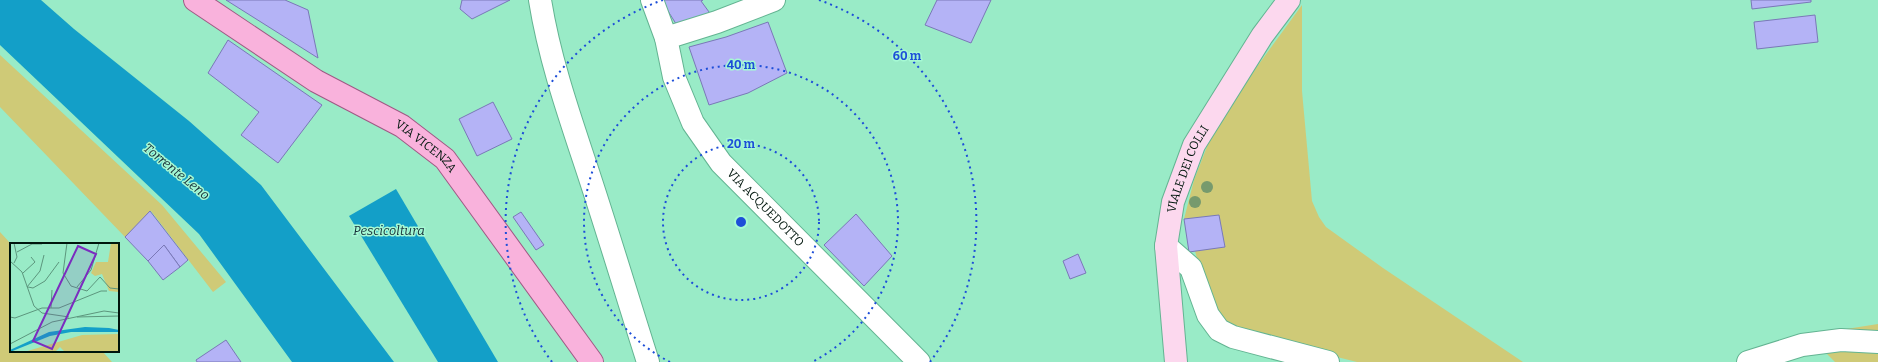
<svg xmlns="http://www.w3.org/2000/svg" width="1878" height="362" viewBox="0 0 1878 362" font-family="Bitter,serif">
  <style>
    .green { fill: #cfca77 }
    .water { fill: #139fc8 }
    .building { fill: #b4b3f6; stroke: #7a78b7 }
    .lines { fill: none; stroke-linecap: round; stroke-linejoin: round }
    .street-casing { stroke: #63b492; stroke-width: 24 }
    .secondary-casing { stroke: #63b492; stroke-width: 24 }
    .primary-casing { stroke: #9f5a85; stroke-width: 24 }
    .street { stroke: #fff; stroke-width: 22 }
    .secondary { stroke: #fcd8ee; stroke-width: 22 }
    .primary { stroke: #f9b2dc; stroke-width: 22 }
    .tree { fill: #779a6d }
    .ring { fill: none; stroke: #1d4ed8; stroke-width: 2; stroke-dasharray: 2 4 }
    .labels { text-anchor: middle; stroke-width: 3; stroke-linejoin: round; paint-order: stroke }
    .street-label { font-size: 12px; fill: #00160d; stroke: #a6f9d4 }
    .water-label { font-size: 13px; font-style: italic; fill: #17303a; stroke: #a6f9d4 }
    .inset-road { fill: none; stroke: #5c967d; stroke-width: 1 }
    .view { fill: #7b2cbf; fill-opacity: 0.15; stroke: #7b2cbf; stroke-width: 2 }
    .inset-edge { fill: none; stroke: #00160d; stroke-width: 2 }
    .centre { fill: #1d4ed8; stroke: #a6f9d4; stroke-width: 2 }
    .ring-label { font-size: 12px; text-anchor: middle; font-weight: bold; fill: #1d4ed8; stroke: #a6f9d4; stroke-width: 3; stroke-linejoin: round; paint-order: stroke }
  </style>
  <rect width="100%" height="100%" fill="#99ebc7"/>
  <g class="green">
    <path d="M1302 5V91L1312 201 1319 217 1326 227 1383 268 1523 362H1357L1225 329 1204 284 1195 251 1225 247 1219 215 1184 219 1194 180 1208 144 1256 68Z"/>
    <path d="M0 55 162 205 226 282 213 292 151 211 125 237 0 107Z"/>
    <path d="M0 232 11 244V351H102L112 362H0Z"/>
    <path d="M1878 324V362H1835L1808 335Z"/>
  </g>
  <g class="water">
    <path d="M0 0H41L74 29 189 121 261 185 394 362H292L199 234 0 45Z"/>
    <path d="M396 189 498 362H438L349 216Z"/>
  </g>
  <g class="building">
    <path d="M226 0H285L308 10 318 58Z"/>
    <path d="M462 0H510L472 19 460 9Z"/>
    <path d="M661 0H703L701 1 720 27 685 38Z"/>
    <path d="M937 0H991L971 43 925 25Z"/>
    <path d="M1751 0H1811V2L1752 9Z"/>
    <path d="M1815 15 1818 42 1757 49 1754 22Z"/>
    <path d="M768 22 787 73 748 93 709 105 689 47 726 37Z"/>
    <path d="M228 40 322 105 278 163 241 135 259 112 208 73Z"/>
    <path d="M493 102 512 139 477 156 459 119Z"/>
    <path d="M150 211 188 260 180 267 164 245 148 261 125 237Z"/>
    <path d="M521 212 544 245 536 250 513 217Z"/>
    <path d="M856 214 892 256 864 286 824 245Z"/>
    <path d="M1219 215 1225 247 1189 252 1184 219Z"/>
    <path d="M164 245 180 267 163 280 148 261Z"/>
    <path d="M1078 254 1086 273 1070 279 1063 261Z"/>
    <path d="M226 340 241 362H197L196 360Z"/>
  </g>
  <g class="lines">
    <g class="street-casing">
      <g id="street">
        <path d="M540 0C549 56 567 109 585 163 607 229 627 296 648 362"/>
        <path id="s1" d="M652 0 666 38 674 77 693 123 721 163 919 362"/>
        <path d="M666 38 717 22 774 0"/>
        <path d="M1166 246 1191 268 1208 315 1219 330 1233 337 1328 362"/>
        <path d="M1748 362 1802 345 1841 340 1878 342"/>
      </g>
    </g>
    <g class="secondary-casing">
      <g id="secondary">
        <path id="s2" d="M1176 362 1166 246 1173 202 1194 145 1262 36 1289 0"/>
      </g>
    </g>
    <g class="primary-casing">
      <g id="primary">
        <path id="s3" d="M195 0 316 81 402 126 445 159 592 362"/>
      </g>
    </g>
    <use href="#street" class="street"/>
    <use href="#secondary" class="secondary"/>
    <use href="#primary" class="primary"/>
  </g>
  <g class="tree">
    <circle cx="1207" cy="187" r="6"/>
    <circle cx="1195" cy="202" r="6"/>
  </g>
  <g class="ring">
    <circle cx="741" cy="222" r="78"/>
    <path d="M670 362A157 157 0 1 1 812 362"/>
    <path d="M552 362A235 235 0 0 1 663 0M819 0A235 235 0 0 1 930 362"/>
  </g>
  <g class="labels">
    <g class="street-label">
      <text dy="4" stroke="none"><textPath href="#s3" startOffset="274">VIA VICENZA</textPath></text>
      <text dy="4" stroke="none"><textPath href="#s2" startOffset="197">VIALE DEI COLLI</textPath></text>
      <text dy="4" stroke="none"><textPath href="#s1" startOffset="242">VIA ACQUEDOTTO</textPath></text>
    </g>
    <g class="water-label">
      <text transform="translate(177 171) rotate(39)" y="5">Torrente Leno</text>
      <text x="389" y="235">Pescicoltura</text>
    </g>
  </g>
  <g transform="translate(10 243)">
    <rect width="109" height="109" fill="#99ebc7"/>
    <path d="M101 0H109V49L99 48 92 31 85 33 81 30 86 19H98ZM108 91 109 109H55L50 104 45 109H14L72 92Z" fill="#cfca77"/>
    <path d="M75 84 99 85 109 87V89H61L40 93 0 109V107L39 89Z" fill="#139fc8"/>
    <path class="inset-road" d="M4 0 7 14 4 20M57 0 53 30 61 43 77 48 90 34 100 45 109 46M7 9 22 1H32M0 18 12 29 24 63 32 70 59 74M13 30 25 19 21 14M17 44 30 28 34 12M18 44 23 45 35 38 49 19M67 44 81 27 89 0M41 65 42 47M0 74 5 75 32 65H49L91 48H97M67 74 109 73M0 101 42 79 94 68 109 70"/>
    <path class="view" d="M68 3 86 11 42 106 23 98Z"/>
    <rect width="109" height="109" class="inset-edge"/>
  </g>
  <circle cx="741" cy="222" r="6" class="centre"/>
  <g class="ring-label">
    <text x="907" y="60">60 m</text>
    <text x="741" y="69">40 m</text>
    <text x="741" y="148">20 m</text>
  </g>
</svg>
